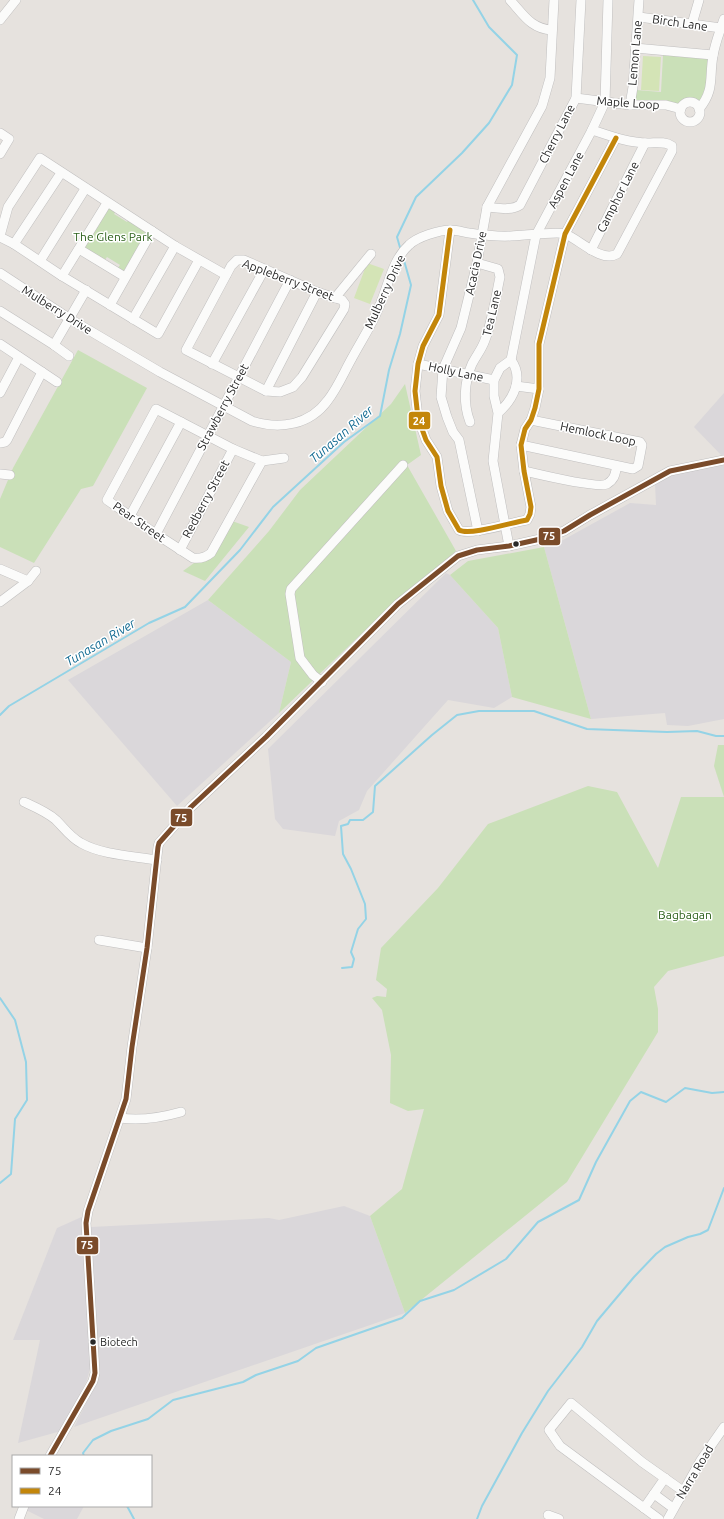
<svg xmlns="http://www.w3.org/2000/svg" width="724" height="1519" viewBox="0 0 724 1519" font-family="Ubuntu,sans-serif">
  <style>
    .industrial { fill: #dad7da }
    .green { fill: #cae0b8 }
    .pitch { fill: #d4e4b6 }
    .lines { fill: none; stroke-linecap: round; stroke-linejoin: round }
    .stream { stroke: #94d3e6; stroke-width: 2 }
    .minor-casing { stroke: #c0bfbf; stroke-width: 10 }
    .minor { stroke: #fbfbfa; stroke-width: 9 }
    .bus-1-casing { stroke: #fff; stroke-width: 8 }
    .bus-2-casing { stroke: #fff; stroke-width: 8 }
    .bus-1 { stroke: #7a4b2a; stroke-width: 5 }
    .bus-2 { stroke: #c3860a; stroke-width: 5 }
    .bus-dot { fill: #282828; stroke: #fff; stroke-width: 1.5 }
    .labels { text-anchor: middle; stroke-width: 3; stroke-linejoin: round; paint-order: stroke }
    .bus-label { font-size: 11px; fill: #282828; stroke: #fff; text-anchor: start }
    .street-label { font-size: 12px; fill: #282828; stroke: #fff }
    .park-label { font-size: 12px; fill: #2d611c; stroke: #fff }
    .water-label { font-size: 13px; font-style: italic; fill: #136b92; stroke: #fff }
    .line-badge { stroke: #fff; stroke-width: 1.5 }
    .badge-label { font-size: 11px; text-anchor: middle; font-weight: bold; fill: #fff }
  </style>
  <rect width="100%" height="100%" fill="#e6e2de"/>
  <g class="industrial">
    <path d="M724 393V458L694 427Z"/>
    <path d="M724 465V719L688 726 667 725 665 713 591 719 544 547 563 540 630 503 656 505 655 483 673 473Z"/>
    <path d="M446 573 450 575 498 628 512 697 494 708 448 700 367 791 359 810 339 821 335 836 283 829 275 819 268 749Z"/>
    <path d="M208 600 291 662 279 713 177 806 68 680Z"/>
    <path d="M344 1206 370 1216 405 1313 74 1427 99 1378 91 1227 269 1218 279 1220Z"/>
    <path d="M86 1215 92 1361 87 1380 61 1431 18 1443 40 1340H13L57 1228Z"/>
    <path d="M29 1506H84L77 1519H44L26 1510Z"/>
  </g>
  <g class="green">
    <path d="M663 55 710 59 705 91 699 103 691 99 682 100 676 108 634 104 636 90 661 92Z"/>
    <path d="M108 205 117 210 114 214 127 222 129 218 149 230 123 272 117 269 120 265 107 257 104 261 82 248Z"/>
    <path d="M78 350 147 388 93 486 81 489 34 563 0 547V499L13 468Z"/>
    <path d="M405 384 421 455 407 465 456 551 381 615 279 713 291 662 208 600 269 531 300 490 391 404Z"/>
    <path d="M232 521 249 527 205 581 183 571 194 563 214 554Z"/>
    <path d="M544 547 591 719 512 697 498 628 450 575 468 561Z"/>
    <path d="M718 745H724V797L714 766Z"/>
    <path d="M588 786 617 792 658 868 681 797H724V956L668 971 654 987 658 1009V1032L567 1182 405 1313 370 1216 402 1189 424 1109 408 1111 390 1103 391 1055 382 1010 372 998 377 996 386 997 387 989 376 980 381 948 438 888 488 824Z"/>
  </g>
  <g class="pitch">
    <path d="M643 56 661 57 659 91 641 90Z"/>
    <path d="M367 263 384 269 370 304 354 298Z"/>
  </g>
  <g class="lines">
    <g class="stream">
      <path d="M401 251 397 237 416 197 462 153 489 123 512 85 517 55 489 27 473 0"/>
      <path d="M0 715 9 706 149 623 185 607 240 550 273 507 344 442 380 416 389 370 400 334 411 285 403 257"/>
      <path d="M342 968 352 967 354 959 351 952 358 929 366 919 365 904 351 869 343 854 341 826 348 824 350 820H363L373 812 375 786 432 735 457 715 479 711H534L587 729 667 732 697 731 716 736H724"/>
      <path d="M0 998 15 1020 26 1062 27 1100 15 1119 11 1174 0 1183"/>
      <path d="M84 1456 83 1453 93 1440 111 1431 148 1419 173 1400 243 1382 256 1375 298 1361 316 1348 402 1318 420 1301 454 1290 506 1259 538 1222 579 1200 596 1162 630 1101 641 1092 666 1102 685 1088 712 1093 724 1092"/>
      <path d="M127 1506 134 1519"/>
      <path d="M477 1519 482 1506 522 1433 548 1391 582 1347 597 1321 634 1277 656 1254 665 1247 688 1237 700 1234 708 1230 724 1188"/>
    </g>
    <g class="minor-casing">
      <g id="minor">
        <path d="M510 0C523 14 531 29 552 30"/>
        <path d="M639 17 721 28"/>
        <path d="M0 20 16 0"/>
        <path d="M692 24 699 0"/>
        <path d="M635 48 713 55"/>
        <path d="M576 98 630 105H666L681 109"/>
        <circle cx="690" cy="112" r="10"/>
        <path d="M630 105 633 87 639 0"/>
        <path d="M699 109C715 90 709 77 713 56 715 43 720 31 724 19"/>
        <path d="M0 133 9 139 0 154"/>
        <path d="M487 207C498 208 511 211 520 205L576 98 581 0"/>
        <path d="M450 230 439 315 423 346 418 364 415 391 418 418 426 440 437 457 441 486 448 511 459 530C470 536 513 522 527 520L530 514 531 507 524 471 521 445 525 429 531 420 535 408 539 389V344L565 234 616 138"/>
        <path d="M0 236 8 207 40 158 175 246 226 275"/>
        <path d="M0 237 14 244 62 276 158 334 199 260"/>
        <path d="M14 244 61 173"/>
        <path d="M79 249 125 277"/>
        <path d="M591 250 645 143"/>
        <path d="M237 260H244L317 292 342 300 345 304 344 309 302 377 293 387 280 392 266 391 186 350 231 266Z"/>
        <path d="M40 261 85 189"/>
        <path d="M0 273 70 319 160 372 252 421C280 430 310 425 328 400 338 387 344 372 352 358 361 341 372 325 379 307 388 287 392 260 409 245 417 237 439 230 451 230 457 230 463 232 469 233 483 235 497 237 511 236 521 236 558 231 565 234 579 239 601 263 617 254L672 151V146C665 141 656 143 648 143 629 143 610 136 592 130"/>
        <path d="M62 276 107 203"/>
        <path d="M335 298 371 254"/>
        <path d="M110 305 152 231"/>
        <path d="M0 311 54 345 69 356"/>
        <path d="M133 319 175 246"/>
        <path d="M0 344 57 382"/>
        <path d="M54 345 86 290"/>
        <path d="M511 360 536 235 592 130 605 102 608 0"/>
        <path d="M212 364 264 270"/>
        <path d="M418 364 494 380"/>
        <path d="M516 386 539 389"/>
        <path d="M266 391 317 292"/>
        <path d="M0 393 19 357"/>
        <path d="M498 413C514 399 524 378 511 360L500 368 494 380V396L498 413 493 461 509 546"/>
        <path d="M470 422C463 404 464 382 472 364 476 356 482 349 485 340 492 322 496 296 500 277L498 269 477 263"/>
        <path d="M0 443 5 442 7 440 42 372"/>
        <path d="M521 445 633 469 638 466 642 445 640 442 531 420"/>
        <path d="M262 461 211 553C205 558 200 559 193 558L156 534 107 500 156 409 233 449 262 461 284 458"/>
        <path d="M524 471C537 474 598 489 607 484 615 479 615 474 617 466"/>
        <path d="M0 474 10 475"/>
        <path d="M130 516 181 422"/>
        <path d="M478 531 459 440 453 432 447 417 441 397 443 369 461 328 477 263 487 207 542 106 550 78 554 0"/>
        <path d="M156 534 290 280"/>
        <path d="M180 550 233 449"/>
        <path d="M0 569 28 581"/>
        <path d="M0 602 28 581 36 571"/>
        <path d="M322 682 313 675 300 658 290 594 291 589 403 465"/>
        <path d="M24 802C35 807 47 812 56 820 64 828 71 838 81 843 102 855 133 856 157 860"/>
        <path d="M99 940 147 948"/>
        <path d="M120 1118C141 1121 160 1118 181 1112"/>
        <path d="M50 1456 93 1381 95 1373 86 1223 88 1211 126 1099 132 1047 147 948 158 847 159 843 191 807 266 737 398 604 458 556 477 550 509 546 545 538 564 531 590 515 670 471 724 460"/>
        <path d="M654 1494 673 1508"/>
        <path d="M644 1508 665 1478"/>
        <path d="M548 1515 559 1519"/>
        <path d="M19 1519 24 1506"/>
        <path d="M659 1519 560 1446 549 1430 571 1403 642 1462 683 1491"/>
        <path d="M668 1519 701 1460 724 1427"/>
      </g>
    </g>
    <use href="#minor" class="minor"/>
    <g class="bus-1-casing">
      <path id="bus-1" d="M50 1456 93 1381 95 1373 86 1223 88 1211 126 1099 132 1047 147 948 158 847 159 843 191 807 266 737 398 604 458 556 477 550 509 546 545 538 564 531 590 515 670 471 724 460"/>
    </g>
    <g class="bus-2-casing">
      <path id="bus-2" d="M450 230 439 315 423 346 418 364 415 391 418 418 426 440 437 457 441 486 448 511 459 530C470 536 513 522 527 520L530 514 531 507 524 471 521 445 525 429 531 420 535 408 539 389V344L565 234 616 138"/>
    </g>
    <use href="#bus-1" class="bus-1"/>
    <use href="#bus-2" class="bus-2"/>
  </g>
  <g class="bus-dot">
    <circle cx="516" cy="544" r="3.5"/>
    <circle cx="93" cy="1342" r="3.5"/>
  </g>
  <g class="labels">
    <g class="bus-label">
      <text x="100" y="1346">Biotech</text>
    </g>
    <g class="street-label">
      <text transform="translate(680 23) rotate(8)" y="4">Birch Lane</text>
      <text transform="translate(635 53) rotate(-85)" y="4">Lemon Lane</text>
      <text transform="translate(628 103) rotate(4)" y="4">Maple Loop</text>
      <text transform="translate(557 134) rotate(-63)" y="4">Cherry Lane</text>
      <text transform="translate(566 180) rotate(-62)" y="4">Aspen Lane</text>
      <text transform="translate(618 197) rotate(-63)" y="4">Camphor Lane</text>
      <text transform="translate(476 263) rotate(-78)" y="4">Acacia Drive</text>
      <text transform="translate(288 280) rotate(21)" y="4">Appleberry Street</text>
      <text transform="translate(385 292) rotate(-65)" y="4">Mulberry Drive</text>
      <text transform="translate(57 310) rotate(32)" y="4">Mulberry Drive</text>
      <text transform="translate(492 313) rotate(-77)" y="4">Tea Lane</text>
      <text transform="translate(456 372) rotate(12)" y="4">Holly Lane</text>
      <text transform="translate(223 407) rotate(-62)" y="4">Strawberry Street</text>
      <text transform="translate(598 434) rotate(12)" y="4">Hemlock Loop</text>
      <text transform="translate(206 499) rotate(-62)" y="4">Redberry Street</text>
      <text transform="translate(139 522) rotate(35)" y="4">Pear Street</text>
      <text transform="translate(695 1472) rotate(-59)" y="4">Narra Road</text>
    </g>
    <g class="park-label">
      <text x="113" y="241">The Glens Park</text>
      <text x="685" y="919">Bagbagan</text>
    </g>
    <g class="water-label">
      <text transform="translate(341 434) rotate(-41)" y="5">Tunasan River</text>
      <text transform="translate(100 642) rotate(-31)" y="5">Tunasan River</text>
    </g>
  </g>
  <g class="line-badge">
    <rect x="408" y="411" width="23" height="19" rx="4" fill="#c3860a"/>
    <rect x="538" y="527" width="23" height="19" rx="4" fill="#7a4b2a"/>
    <rect x="170" y="808" width="23" height="19" rx="4" fill="#7a4b2a"/>
    <rect x="76" y="1236" width="23" height="19" rx="4" fill="#7a4b2a"/>
  </g>
  <g class="badge-label">
    <text x="419" y="425">24</text>
    <text x="549" y="540">75</text>
    <text x="181" y="822">75</text>
    <text x="87" y="1249">75</text>
  </g>
  <rect x="12" y="1455" width="140" height="52" fill="#ffffff" stroke="#a9a9a9"/>
  <rect x="20" y="1468" width="20" height="6" fill="#7a4b2a" stroke="#a9a9a9"/>
  <text x="48" y="1475" font-size="12" fill="#282828">75</text>
  <rect x="20" y="1488" width="20" height="6" fill="#c3860a" stroke="#a9a9a9"/>
  <text x="48" y="1495" font-size="12" fill="#282828">24</text>
</svg>
